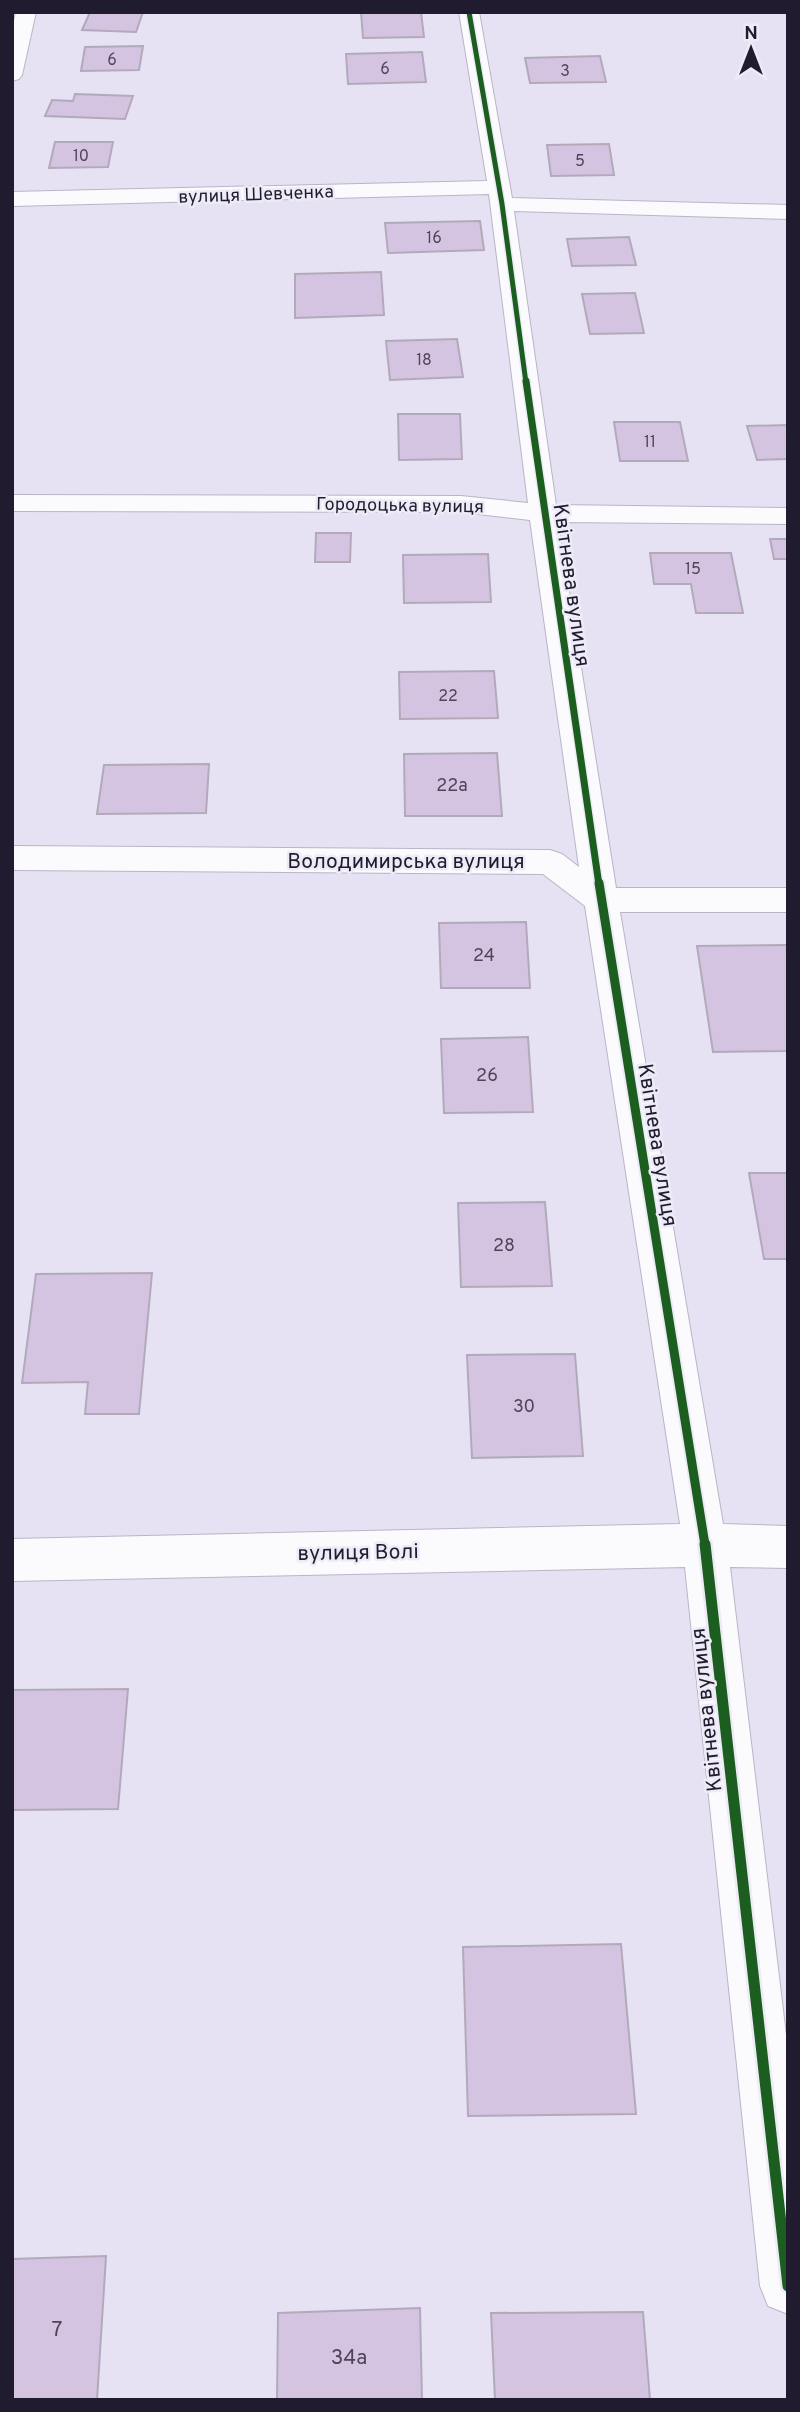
<svg xmlns="http://www.w3.org/2000/svg" width="800" height="2412" viewBox="0 0 800 2412" font-family="Overpass,sans-serif">
  <style>
    .building { fill: #d4c4e1; stroke: #b2aabb; stroke-width: 2 }
    .lines { fill: none; stroke-linecap: round; stroke-linejoin: round }
    .minor-casing { stroke: #b9b5c7; stroke-width: 2 }
    .minor { fill: #fbfbfd; fill-rule: evenodd }
    .cycleway-far3-casing { stroke: #edebf6; stroke-width: 8 }
    .cycleway-far2-casing { stroke: #edebf6; stroke-width: 10 }
    .cycleway-far1-casing { stroke: #edebf6; stroke-width: 13 }
    .cycleway-casing { stroke: #edebf6; stroke-width: 16 }
    .cycleway-far3 { stroke: #1b5e20; stroke-width: 5 }
    .cycleway-far2 { stroke: #1b5e20; stroke-width: 7 }
    .cycleway-far1 { stroke: #1b5e20; stroke-width: 9 }
    .cycleway { stroke: #1b5e20; stroke-width: 11 }
    .labels { text-anchor: middle; stroke-width: 5; stroke-linejoin: round; paint-order: stroke }
    .far-number-label { font-size: 16px; fill: #4e455c }
    .far-street-label { font-size: 18px; fill: #211b30; stroke: #edebf6 }
    .number-label { font-size: 18px; fill: #4e455c }
    .street-label { font-size: 21px; fill: #211b30; stroke: #edebf6 }
    .near-number-label { font-size: 21px; fill: #4e455c }
  </style>
  <rect width="100%" height="100%" fill="#e6e2f4"/>
  <g class="building">
    <path d="M90 12H143L136 32 82 30Z"/>
    <path d="M361 12H421L424 37 363 38Z"/>
    <path d="M143 46 139 70 81 71 85 47Z"/>
    <path d="M422 52 426 82 348 84 346 54Z"/>
    <path d="M600 56 606 82 530 83 525 58Z"/>
    <path d="M75 94 133 96 125 119 45 116 52 100 73 101Z"/>
    <path d="M55 142H113L108 167 49 168Z"/>
    <path d="M609 144 614 175 551 176 547 145Z"/>
    <path d="M480 221 484 250 388 253 385 223Z"/>
    <path d="M629 237 636 265 572 266 567 239Z"/>
    <path d="M381 272 384 315 295 318V274Z"/>
    <path d="M635 293 644 333 590 334 582 294Z"/>
    <path d="M457 339 463 377 390 380 386 341Z"/>
    <path d="M398 414H460L462 459 399 460Z"/>
    <path d="M614 422H680L688 461H620Z"/>
    <path d="M788 425V459L757 460 747 426Z"/>
    <path d="M316 533H351L350 562H315Z"/>
    <path d="M770 539H788V559H774Z"/>
    <path d="M650 553H731L743 613H696L691 584H654Z"/>
    <path d="M488 554 491 602 404 603 403 555Z"/>
    <path d="M494 671 498 718 400 719 399 672Z"/>
    <path d="M497 753 502 816H405L404 754Z"/>
    <path d="M209 764 206 813 97 814 104 765Z"/>
    <path d="M526 922 530 988H441L439 923Z"/>
    <path d="M788 945V1051L713 1052 697 946Z"/>
    <path d="M528 1037 533 1112 444 1113 441 1039Z"/>
    <path d="M749 1173H788V1259H764Z"/>
    <path d="M545 1202 552 1286 461 1287 458 1203Z"/>
    <path d="M152 1273 139 1414H85L88 1382 22 1383 36 1274Z"/>
    <path d="M575 1354 583 1456 472 1458 467 1355Z"/>
    <path d="M128 1689 118 1809 12 1810V1690Z"/>
    <path d="M621 1944 636 2114 468 2116 463 1947Z"/>
    <path d="M106 2256 97 2400H12V2259Z"/>
    <path d="M420 2308 422 2400H277L278 2313Z"/>
    <path d="M643 2312 650 2400H495L491 2313Z"/>
  </g>
  <g class="lines">
    <g class="minor-casing">
      <g id="minor">
        <path d="M16 12H36L22 75 19 79 12 81V29Z"/>
        <path d="M459 12H479L512 198 788 205V219L514 211 556 505 788 508V524L558 522 616 888H788V912H620L723 1524 788 1526V1568L730 1567 788 2052V2314L768 2306 760 2286 685 1567 12 1581V1539L680 1524 585 906 543 874 12 870V846L550 850 562 854 579 867 530 520 461 512 12 511V495L461 496 528 503 489 194 12 206V192L487 181Z"/>
      </g>
    </g>
    <use href="#minor" class="minor"/>
    <g class="cycleway-far3-casing">
      <path id="cycleway-far3" d="M469 12 502 204 526 383"/>
    </g>
    <g class="cycleway-far2-casing">
      <path id="cycleway-far2" d="M526 381 599 885"/>
    </g>
    <g class="cycleway-far1-casing">
      <path id="cycleway-far1" d="M599 883 705 1545"/>
    </g>
    <g class="cycleway-casing">
      <path id="cycleway" d="M705 1544 788 2286"/>
    </g>
    <use href="#cycleway-far3" class="cycleway-far3"/>
    <use href="#cycleway-far2" class="cycleway-far2"/>
    <use href="#cycleway-far1" class="cycleway-far1"/>
    <use href="#cycleway" class="cycleway"/>
  </g>
  <g class="labels">
    <g class="far-number-label">
      <text x="112" y="65">6</text>
      <text x="385" y="74">6</text>
      <text x="565" y="76">3</text>
      <text x="81" y="161">10</text>
      <text x="580" y="166">5</text>
      <text x="434" y="243">16</text>
      <text x="424" y="365">18</text>
      <text x="650" y="447">11</text>
      <text x="693" y="574">15</text>
      <text x="448" y="701">22</text>
    </g>
    <g class="far-street-label">
      <text transform="translate(256 194) rotate(-2)" y="6">вулиця Шевченка</text>
      <text transform="translate(400 505) rotate(1)" y="6">Городоцька вулиця</text>
    </g>
    <g class="number-label">
      <text x="452" y="791">22а</text>
      <text x="484" y="961">24</text>
      <text x="487" y="1081">26</text>
      <text x="504" y="1251">28</text>
      <text x="524" y="1412">30</text>
    </g>
    <g class="street-label">
      <text transform="translate(572 585) rotate(82)" y="7">Квітнева вулиця</text>
      <text x="406" y="868">Володимирська вулиця</text>
      <text transform="translate(658 1145) rotate(81)" y="7">Квітнева вулиця</text>
      <text transform="translate(358 1552) rotate(-1)" y="7">вулиця Волі</text>
      <text transform="translate(706 1710) rotate(-96)" y="7">Квітнева вулиця</text>
    </g>
    <g class="near-number-label">
      <text x="57" y="2336">7</text>
      <text x="349" y="2364">34а</text>
    </g>
  </g>
  <rect width="800" height="2412" fill="none" stroke="#211b30" stroke-width="28"/>
  <g transform="translate(751 49)" stroke="#edebf6" stroke-width="5" paint-order="stroke">
  <path d="M0-5L12 26L0 18L-12 26Z" fill="#211b30"/>
  <text y="-10" font-size="19" font-weight="bold" text-anchor="middle" fill="#211b30">N</text>
  </g>
</svg>
